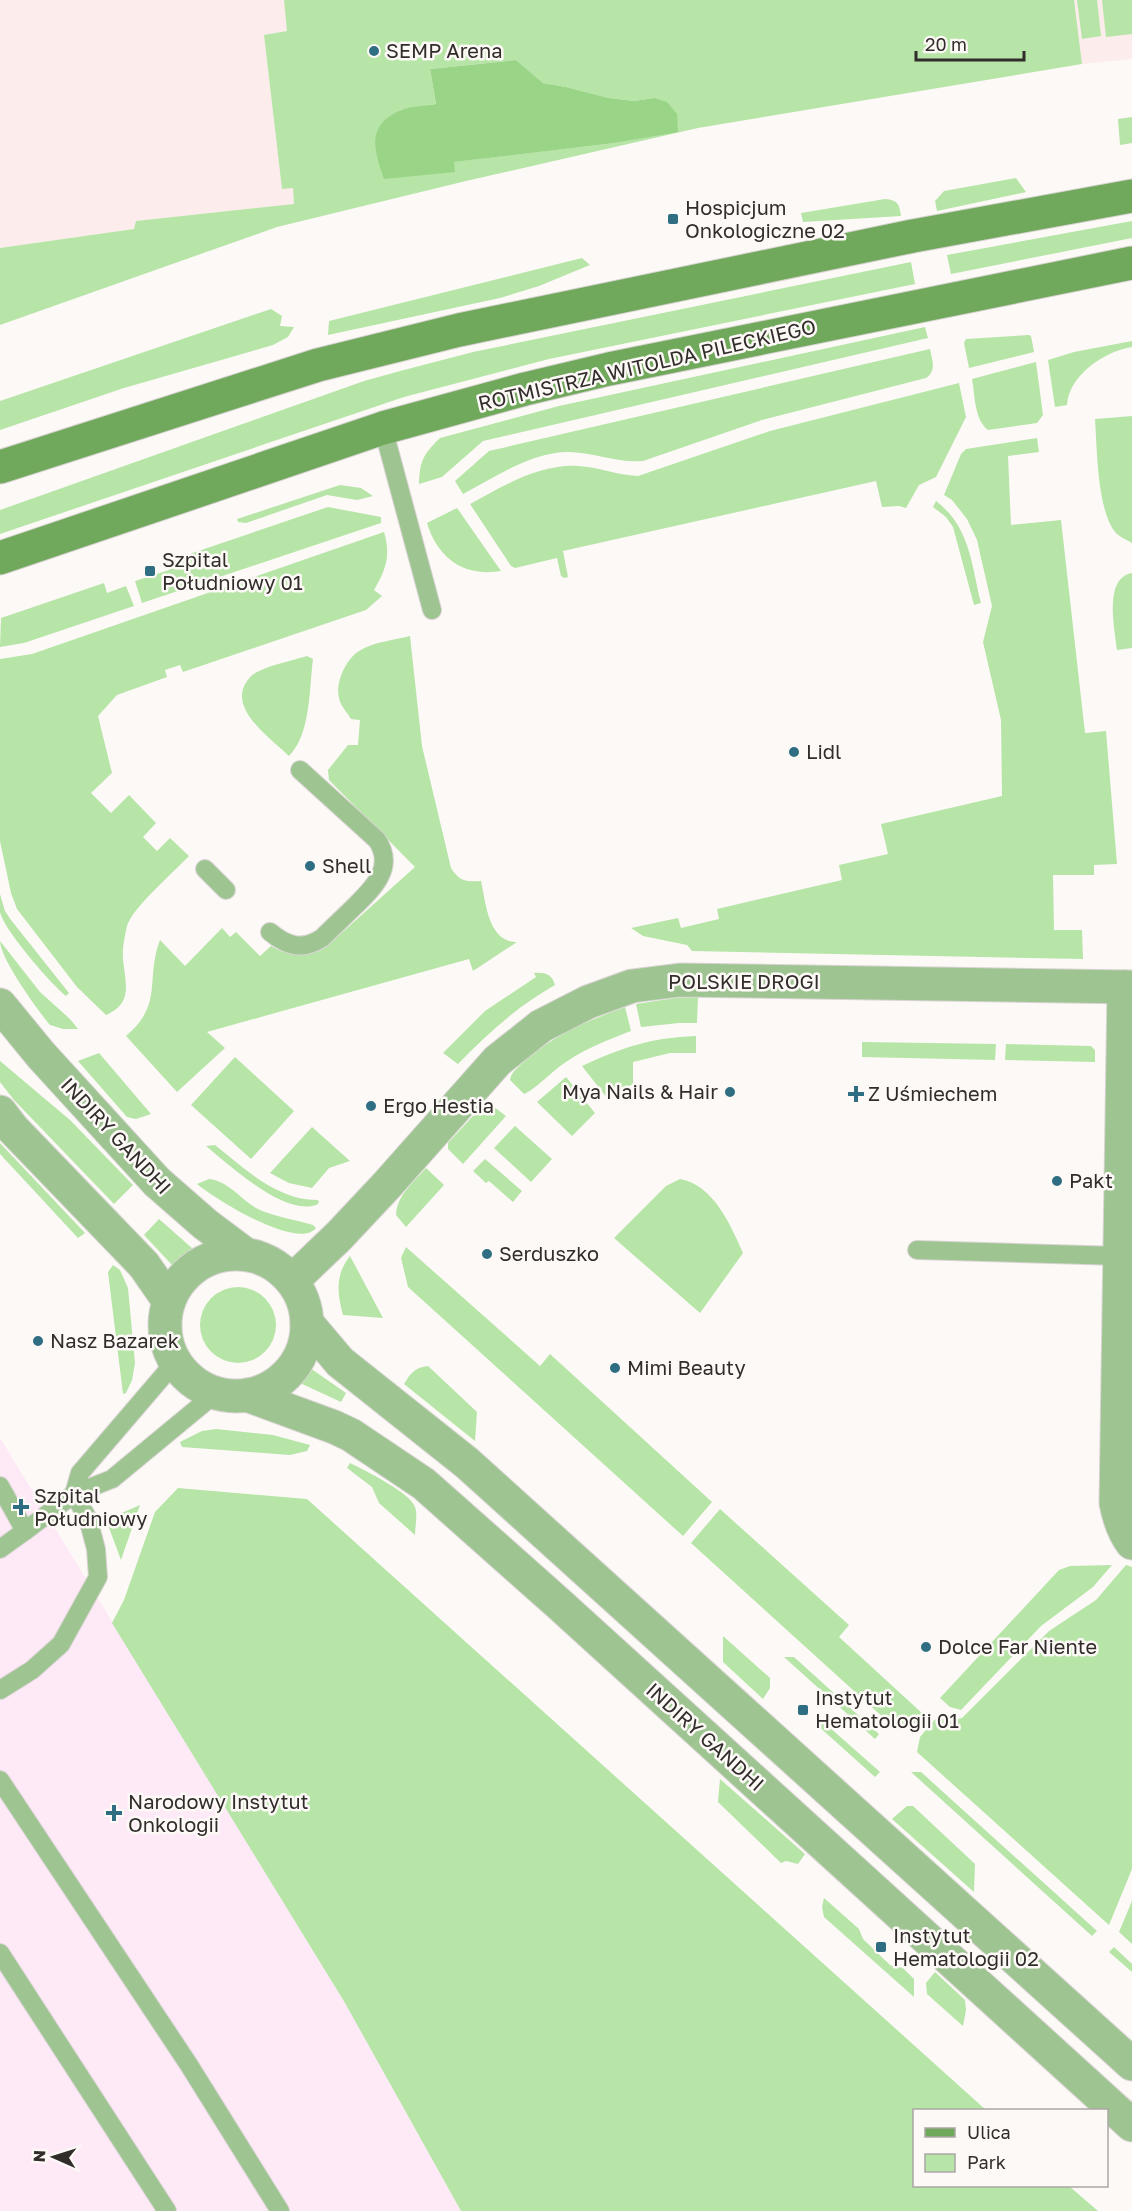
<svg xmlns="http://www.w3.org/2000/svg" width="1132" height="2211" viewBox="0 0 1132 2211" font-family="'Golos Text',sans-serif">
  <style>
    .education { fill: #fceceb }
    .medical { fill: #fee9f7 }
    .green { fill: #b6e5a7; fill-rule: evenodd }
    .forest { fill: #9ad587 }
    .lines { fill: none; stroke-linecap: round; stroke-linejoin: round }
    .service-casing { stroke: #d8d4d2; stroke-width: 20 }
    .minor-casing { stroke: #d8d4d2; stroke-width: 35 }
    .tertiary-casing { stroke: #d8d4d2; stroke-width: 35 }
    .secondary-casing { stroke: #d8d4d2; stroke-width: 35 }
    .service { stroke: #9ec591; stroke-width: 18 }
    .minor { stroke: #9ec591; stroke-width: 33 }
    .tertiary { stroke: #9ec591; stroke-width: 33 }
    .secondary { stroke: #70a95b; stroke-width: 33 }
    .poi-dot { fill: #2e6d82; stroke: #fdf9f7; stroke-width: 2 }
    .labels { text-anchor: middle; stroke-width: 5; stroke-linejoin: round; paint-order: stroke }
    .poi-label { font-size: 20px; fill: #312d2b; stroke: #fdf9f7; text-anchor: start }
    .street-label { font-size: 20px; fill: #312d2b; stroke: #fdf9f7 }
  </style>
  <rect width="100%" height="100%" fill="#fdf9f7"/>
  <g class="education">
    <path d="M0 0H284L288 31 264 35 282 188H293L295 204 136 221 134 229 0 248Z"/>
    <path d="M1074 0H1132V59L1082 64Z"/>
  </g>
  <path class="medical" d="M0 1438 345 2003 461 2211H0Z"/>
  <g class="green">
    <path d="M284 0H1074L1082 64 698 128 466 181 277 227 0 325V248L134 229 136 221 294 204 293 188 282 189 264 35 287 31ZM516 60 543 83 566 87 609 98 634 101 654 98 678 131 615 143 453 162 455 172 400 110 436 104 430 69Z"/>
    <path d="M1077 0H1097L1101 36 1082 39Z"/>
    <path d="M1102 0H1132V34L1106 37Z"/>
    <path d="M1132 117V143L1120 145 1118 119Z"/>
    <path d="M1016 178 1026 192 937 211 935 201 944 191Z"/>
    <path d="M885 199C898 200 899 204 901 216L803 222 801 213Z"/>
    <path d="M1132 221V238L951 274 947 255Z"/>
    <path d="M582 258 590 265 539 286 500 298 328 335 329 321Z"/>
    <path d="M911 262 915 284 549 359 404 397 0 534V510L364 381 404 370 473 352Z"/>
    <path d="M271 309 282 316 280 326 294 327 288 337 273 345 124 388 0 430V401Z"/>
    <path d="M925 327 928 338 483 441 442 477 419 484C420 460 423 455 440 438L559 406Z"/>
    <path d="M1029 335 1031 336 1034 352 969 368 964 343 966 339Z"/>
    <path d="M1132 341V347C1105 351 1069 375 1067 405L1055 407 1048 360 1074 352Z"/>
    <path d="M930 349C932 360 937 371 926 378L762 420 643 461C618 463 595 453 570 452 532 451 494 478 463 494L455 481 489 451Z"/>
    <path d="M1036 362 1043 415 1037 423 988 430C974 419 975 395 972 379Z"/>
    <path d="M959 383 966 417 936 477 919 485 906 508 899 506 882 507 876 481 563 551 568 577 564 578 561 576 557 558 515 568 511 566 470 504C503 486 539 464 578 466 598 467 617 475 638 476L770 431Z"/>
    <path d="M1132 416V543C1127 540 1120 537 1116 533 1097 512 1097 447 1095 419Z"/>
    <path d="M1037 438 1039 452 1008 456 1011 525 1061 520 1085 733 1106 731 1117 864 1094 865V875H1053L1054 930H1082L1083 959 692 951 687 945 643 936 631 928 678 918 681 928 719 919 717 909 842 880 839 865 888 854 881 824 1002 796 1001 720 983 642 992 606 977 540 967 519 952 500 944 495 961 454 966 449Z"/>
    <path d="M340 485 361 488 373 496 357 500 327 495 246 523 238 522 237 519Z"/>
    <path d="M936 501C970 527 971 563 981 603L974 605 953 527 946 517 933 507Z"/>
    <path d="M328 507 381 517V523L142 603 135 581 169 570 166 562Z"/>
    <path d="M457 508 501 571C464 577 438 559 427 523Z"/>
    <path d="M384 532C391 555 386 570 374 590L382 596 366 610 183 672 180 665 165 670 167 677 117 695 98 716 112 773 91 793 111 813 129 795 156 823 143 837 157 851 170 838 189 856C174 872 133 907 127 926 125 935 122 949 123 959 125 982 134 1003 106 1015L77 987 17 909 11 893 0 841V659L32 654Z"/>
    <path d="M1132 573V648L1117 650C1115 629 1103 578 1132 573Z"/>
    <path d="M104 583 107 593 126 586 134 606 24 643 0 647 1 618Z"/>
    <path d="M410 636 422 746 451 868C459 881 466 882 481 881 486 903 488 942 517 942L473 971 469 959 207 1032 225 1048 177 1092 126 1036C164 1004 145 980 160 940L185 966 222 928 230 937 236 932 260 956 271 946C290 957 306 958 326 947L415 867 329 780 328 770 348 745H358L360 720 351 719C347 712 340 705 339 698 335 683 346 659 359 651 373 642 394 640 410 636Z"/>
    <path d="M307 656 313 659C309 689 311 734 289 756 272 739 227 709 247 681 250 677 253 674 257 672 273 664 291 661 307 656Z"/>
    <path d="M0 894 5 911 11 920 69 993 66 996C51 984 4 930 0 912 0 907 0 899 0 894Z"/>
    <path d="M0 941 40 992 70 1019 78 1029H63L50 1025C38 1011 0 958 0 941Z"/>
    <path d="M534 973C545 972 552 974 555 985 518 1006 488 1033 458 1064L443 1053 485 1011 536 977Z"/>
    <path d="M698 997 697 1023H679L641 1027 636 1004 675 998Z"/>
    <path d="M625 1007 631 1031C608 1040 586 1048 566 1062 554 1069 535 1090 524 1094L510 1080C511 1071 521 1065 527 1059 559 1032 586 1022 625 1007Z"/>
    <path d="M696 1036V1053H670L633 1062V1084L607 1098 582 1066C624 1047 649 1038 696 1036Z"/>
    <path d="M862 1042 996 1044 995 1060 862 1057Z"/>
    <path d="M1006 1044 1091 1046 1095 1050V1062L1005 1060Z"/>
    <path d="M99 1053 151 1114 136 1119 127 1117 78 1061Z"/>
    <path d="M235 1057 294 1111 251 1159 191 1105Z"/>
    <path d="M0 1061 70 1120 133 1185 114 1204 14 1100 0 1082Z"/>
    <path d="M566 1077 595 1113 572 1136 537 1102Z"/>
    <path d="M484 1104H490L506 1116 463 1164 448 1149V1143Z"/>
    <path d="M515 1126 552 1159 531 1182 494 1148Z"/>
    <path d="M312 1127 350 1161 329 1168 312 1188 289 1183 270 1173Z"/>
    <path d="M0 1143 85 1233 78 1238 0 1154Z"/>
    <path d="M215 1145C245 1169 277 1200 317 1200L319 1201 318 1204C287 1219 228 1164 206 1146Z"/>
    <path d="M485 1159 522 1191 513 1202 489 1181 486 1183 473 1171Z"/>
    <path d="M426 1168 444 1185 406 1227 396 1215C397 1195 413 1183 426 1168Z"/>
    <path d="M209 1179C230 1181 243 1203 262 1211 278 1217 296 1220 313 1225L316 1228C298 1251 215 1199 197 1184Z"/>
    <path d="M680 1179C714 1185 731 1226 743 1253L700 1313 614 1238 666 1186Z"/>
    <path d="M159 1219 193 1249 173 1266 144 1235Z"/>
    <path d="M406 1247 540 1366 550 1354 712 1502 683 1536 408 1287 401 1258Z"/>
    <path d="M350 1256 383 1318 343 1315C337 1293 335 1275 350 1256Z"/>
    <path d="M113 1265 120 1270 128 1288 135 1363 132 1380 126 1393 123 1394 108 1272Z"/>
    <circle cx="238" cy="1325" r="38"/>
    <path d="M428 1366 477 1412 475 1441 404 1384C410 1374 415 1367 428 1366Z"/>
    <path d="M310 1368 346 1393 341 1402 300 1383Z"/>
    <path d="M216 1429 273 1435 310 1445 307 1451 290 1455 182 1447 180 1442 202 1431Z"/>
    <path d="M350 1463C364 1470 411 1493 415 1507 418 1515 415 1526 415 1535L379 1503 372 1487 347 1468Z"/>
    <path d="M178 1488 307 1499 986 2110H914V2186H1069L1098 2211H461L345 2003 112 1623 124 1600 155 1512Z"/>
    <path d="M140 1505 121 1560 108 1525V1519Z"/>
    <path d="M720 1509 849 1625 839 1637 923 1714 909 1729 897 1730 691 1543Z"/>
    <path d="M1112 1565 1093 1587 1041 1626 961 1710 950 1707 940 1698 1059 1570 1070 1566Z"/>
    <path d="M1126 1565 1132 1567V1869L1109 1925 917 1752 920 1737 937 1717 950 1721 962 1718 1049 1631 1096 1600Z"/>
    <path d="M723 1636 770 1678V1688L763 1699 723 1662Z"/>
    <path d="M784 1657H794L879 1734 875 1739Z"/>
    <path d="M820 1719 880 1772 875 1777 816 1724Z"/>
    <path d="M911 1772H921L1097 1931 1092 1936Z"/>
    <path d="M720 1779 805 1854 798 1864 786 1861 781 1863 718 1802Z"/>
    <path d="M907 1806H913L975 1864 974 1892 892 1819Z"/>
    <path d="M824 1898 859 1929 863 1939 890 1965 903 1968 914 1979V1997L824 1917 822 1907Z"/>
    <path d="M1132 1901V1944L1119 1932Z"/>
    <path d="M1114 1947 1132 1964V1972L1109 1952Z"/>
    <path d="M935 1972 965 2000 966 2010 963 2026 927 1994 926 1983Z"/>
  </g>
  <path class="forest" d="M516 60 543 83 566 87 609 98 634 101 654 98 667 102 677 114 678 132 615 143 454 162 455 172 384 179C374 151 366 126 399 111 410 106 425 106 436 104L430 69Z"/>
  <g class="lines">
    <g class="service-casing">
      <g id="service">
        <path d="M383 428 432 610"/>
        <path d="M205 869 226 890"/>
        <path d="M270 932C287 946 302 951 322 938 333 927 345 916 356 905 374 887 395 867 377 840L300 770"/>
        <path d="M917 1250 1120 1256"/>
        <path d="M0 1486 25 1531 0 1549"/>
        <path d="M25 1531 74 1494 112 1479 216 1393"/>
        <path d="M0 1690 32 1670 61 1644 98 1577 96 1549 88 1519 74 1494 80 1473 175 1362"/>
        <path d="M0 1780 189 2065 280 2211"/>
        <path d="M0 1953 167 2211"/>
      </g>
    </g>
    <g class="minor-casing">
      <g id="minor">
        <path d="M1124 987 1116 1503C1119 1519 1123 1531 1132 1543"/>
        <path d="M292 1281 339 1236 386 1186 497 1061 541 1026 588 1002 632 986 680 980 1132 987"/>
      </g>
    </g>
    <g class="tertiary-casing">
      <g id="tertiary">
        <path d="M0 1005 41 1055 157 1182 205 1224 245 1254"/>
        <path d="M0 1112 13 1129 144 1265 169 1301"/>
        <circle cx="236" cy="1325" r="71"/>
        <path d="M307 1323 340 1362 467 1463 1132 2064"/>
        <path d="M247 1395 334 1427 351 1435 424 1484 558 1603 1132 2125"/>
      </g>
    </g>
    <g class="secondary-casing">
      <g id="secondary">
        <path d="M0 467 318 365 459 330 913 236 1132 196"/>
        <path d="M0 558 383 428 525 389 609 369 1132 263"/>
      </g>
    </g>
    <use href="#service" class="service"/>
    <use href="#minor" class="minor"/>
    <use href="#tertiary" class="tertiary"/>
    <use href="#secondary" class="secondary"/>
  </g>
  <g class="poi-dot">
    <circle cx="374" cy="51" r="6"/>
    <rect x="667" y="213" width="12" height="12" rx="3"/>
    <rect x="144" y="565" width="12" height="12" rx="3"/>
    <circle cx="794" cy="752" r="6"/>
    <circle cx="310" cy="866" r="6"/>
    <circle cx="730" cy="1092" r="6"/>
    <path d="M853 1085h6v6h6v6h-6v6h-6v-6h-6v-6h6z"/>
    <circle cx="371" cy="1106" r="6"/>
    <circle cx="1057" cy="1181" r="6"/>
    <circle cx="487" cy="1254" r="6"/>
    <circle cx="38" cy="1341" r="6"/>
    <circle cx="615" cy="1368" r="6"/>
    <path d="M18 1498h6v6h6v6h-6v6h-6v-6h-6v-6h6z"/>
    <circle cx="926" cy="1647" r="6"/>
    <rect x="797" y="1704" width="12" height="12" rx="3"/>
    <path d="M111 1804h6v6h6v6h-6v6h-6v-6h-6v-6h6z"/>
    <rect x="875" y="1941" width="12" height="12" rx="3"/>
  </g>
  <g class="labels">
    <g class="poi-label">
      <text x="386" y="58">SEMP Arena</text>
      <text x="685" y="215">Hospicjum<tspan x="685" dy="23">Onkologiczne 02</tspan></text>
      <text x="162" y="567">Szpital<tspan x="162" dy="23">Południowy 01</tspan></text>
      <text x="806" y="759">Lidl</text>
      <text x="322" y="873">Shell</text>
      <text x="718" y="1099" text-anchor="end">Mya Nails &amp; Hair</text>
      <text x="868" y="1101">Z Uśmiechem</text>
      <text x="383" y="1113">Ergo Hestia</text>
      <text x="1069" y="1188">Pakt</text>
      <text x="499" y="1261">Serduszko</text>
      <text x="50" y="1348">Nasz Bazarek</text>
      <text x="627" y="1375">Mimi Beauty</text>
      <text x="34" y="1503">Szpital<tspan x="34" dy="23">Południowy</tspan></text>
      <text x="938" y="1654">Dolce Far Niente</text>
      <text x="815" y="1705">Instytut<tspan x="815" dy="23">Hematologii 01</tspan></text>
      <text x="128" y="1809">Narodowy Instytut<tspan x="128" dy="23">Onkologii</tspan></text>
      <text x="893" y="1943">Instytut<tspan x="893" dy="23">Hematologii 02</tspan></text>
    </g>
    <g class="street-label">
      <text transform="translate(647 365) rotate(-13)" y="7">ROTMISTRZA WITOLDA PILECKIEGO</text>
      <text x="744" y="989">POLSKIE DROGI</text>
      <text transform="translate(116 1136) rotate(47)" y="7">INDIRY GANDHI</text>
      <text transform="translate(705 1737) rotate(42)" y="7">INDIRY GANDHI</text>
    </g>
  </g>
  <rect x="913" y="2109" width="195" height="78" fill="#fdf9f7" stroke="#aba7a5" stroke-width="1.5"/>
  <rect x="925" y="2128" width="30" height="9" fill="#70a95b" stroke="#aba7a5" stroke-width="1.5"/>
  <text x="967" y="2139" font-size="18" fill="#312d2b">Ulica</text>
  <rect x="925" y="2154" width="30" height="18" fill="#b6e5a7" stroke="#aba7a5" stroke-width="1.5"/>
  <text x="967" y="2169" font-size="18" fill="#312d2b">Park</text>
  <g transform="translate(54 2157) rotate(273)" stroke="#fdf9f7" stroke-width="4.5" paint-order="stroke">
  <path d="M0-4.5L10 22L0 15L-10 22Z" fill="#312d2b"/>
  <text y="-9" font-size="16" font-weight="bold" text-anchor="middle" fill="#312d2b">N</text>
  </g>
  <path d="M916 51v9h108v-9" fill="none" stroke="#312d2b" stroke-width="3"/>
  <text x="925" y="51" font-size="18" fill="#312d2b" stroke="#fdf9f7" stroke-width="4.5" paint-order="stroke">20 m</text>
</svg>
